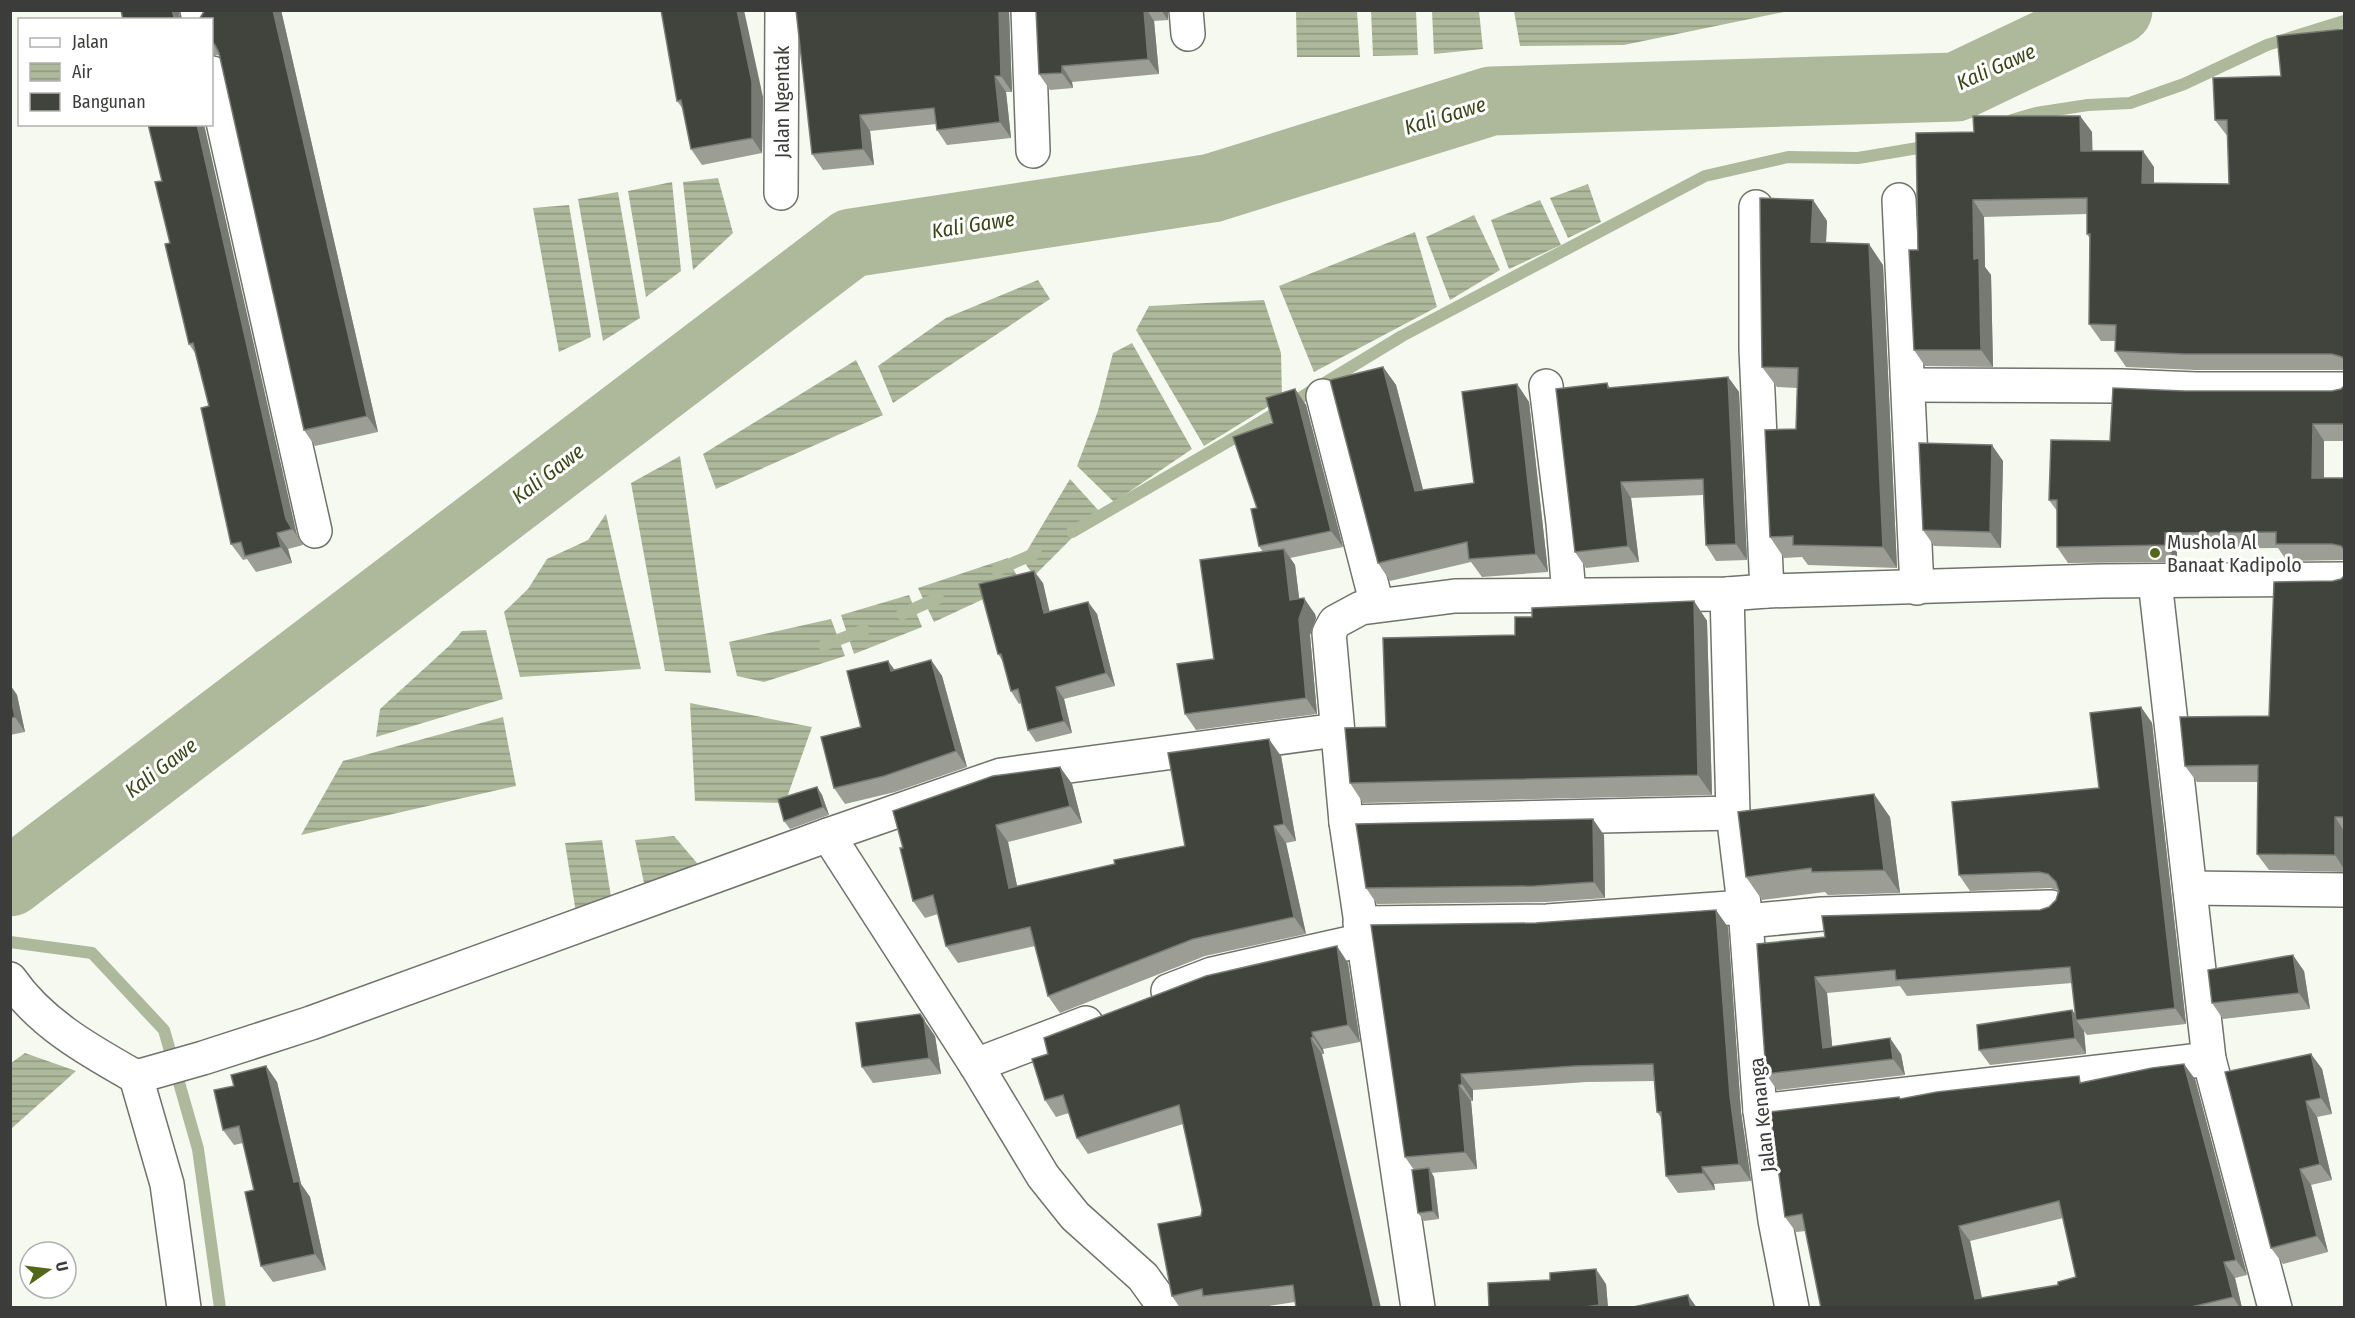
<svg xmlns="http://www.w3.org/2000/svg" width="2355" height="1318" viewBox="0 0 2355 1318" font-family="'Fira Sans Condensed',sans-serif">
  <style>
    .water { fill: url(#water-rules) }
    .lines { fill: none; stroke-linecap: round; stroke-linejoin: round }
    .stream { stroke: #aeb99b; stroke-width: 12 }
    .river { stroke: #aeb99b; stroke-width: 69 }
    .street-casing { stroke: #70736b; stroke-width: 36 }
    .street { stroke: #fff; stroke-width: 33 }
    .wall { fill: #9c9e96; fill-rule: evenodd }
    .shaded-wall { fill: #777a73 }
    .building { fill: #41443d; stroke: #777a73; stroke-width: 1.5; fill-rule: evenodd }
    .poi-dot { fill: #536817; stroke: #fff; stroke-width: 2 }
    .labels { text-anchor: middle; stroke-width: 6; stroke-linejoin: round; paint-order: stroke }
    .street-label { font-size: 20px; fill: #3c3d3a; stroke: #fff }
    .poi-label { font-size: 20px; fill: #3c3d3a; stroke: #fff; text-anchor: start }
    .water-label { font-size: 21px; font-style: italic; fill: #394717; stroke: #fff }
  </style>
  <defs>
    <pattern id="water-rules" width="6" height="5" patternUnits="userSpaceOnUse" patternTransform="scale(1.5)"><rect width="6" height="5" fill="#aeb99b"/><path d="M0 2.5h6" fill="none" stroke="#8f987f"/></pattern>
  </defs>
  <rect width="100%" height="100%" fill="#f6f9f0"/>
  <g class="water">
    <path d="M1296 11H1357L1360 57H1297Z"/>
    <path d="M1371 11H1416L1418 55 1373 56Z"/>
    <path d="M1432 11H1479L1483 49 1434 54Z"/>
    <path d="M1514 11V10L1789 11 1624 45 1520 46Z"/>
    <path d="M718 178 733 233 693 270 683 182Z"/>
    <path d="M672 182 681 271 646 297 628 191Z"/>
    <path d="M1588 184 1601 222 1568 238 1550 198Z"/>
    <path d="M618 192 640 318 603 341 578 199Z"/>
    <path d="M1540 200 1561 245 1509 269 1491 220Z"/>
    <path d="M569 205 591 337 559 352 533 208Z"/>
    <path d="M1474 215 1500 270 1450 300 1426 237Z"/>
    <path d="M1415 232 1437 307 1314 372 1279 286Z"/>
    <path d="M1038 280 1050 299 893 403 878 366 946 318Z"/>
    <path d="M1264 300 1281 353 1282 398 1204 446 1136 330 1149 306Z"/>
    <path d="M1132 343 1192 449 1114 502 1077 466 1098 411 1113 353Z"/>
    <path d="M856 360 883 415 716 489 703 454Z"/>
    <path d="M680 456 711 673 665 671 631 483Z"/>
    <path d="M1070 479 1099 511 1034 576 1022 559Z"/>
    <path d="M606 514 641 669 520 677 504 612 528 589 547 559 588 540Z"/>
    <path d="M1008 558 1020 582 934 622 918 588Z"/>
    <path d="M909 595 922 627 854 654 841 615Z"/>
    <path d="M831 619 845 656 764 682 737 676 729 642Z"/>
    <path d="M486 630 503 699 376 737 380 709 449 646 462 631Z"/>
    <path d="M690 703 812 727 785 803 695 801Z"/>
    <path d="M503 717 516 786 301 835 343 761Z"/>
    <path d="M674 836 708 876 646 893 635 840Z"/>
    <path d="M602 840 612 903 576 913 565 843Z"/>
    <path d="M25 1053 76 1071 11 1129V1063Z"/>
  </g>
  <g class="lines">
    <g class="stream">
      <path d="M2012 120 2036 113 2088 105 2130 103 2184 84 2267 45 2344 21"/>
      <path d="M1072 532 1241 434 1402 336 1705 176 1788 157 1858 158 1930 146"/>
      <path d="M997 570 1036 553"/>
      <path d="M902 614 938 598"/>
      <path d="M824 645 864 630"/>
      <path d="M10 942 92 953 164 1030 198 1149 220 1308"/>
    </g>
    <path class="river" d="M10 882 851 243 1212 188 1491 101 1956 87 2118 10"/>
    <g class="street-casing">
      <g id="street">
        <path d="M197 10 199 20"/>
        <path d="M1028 10 1033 151"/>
        <path d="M1186 10 1188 34"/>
        <path d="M212 73 315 531"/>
        <path d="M781 193 782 10"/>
        <path d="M1899 200 1917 588"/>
        <path d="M1756 207V349L1767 591"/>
        <path d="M1908 385 2122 386 2196 389H2344"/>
        <path d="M1546 386 1563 523 1569 594"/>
        <path d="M1323 396 1377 605"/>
        <path d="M2155 581 2209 1059 2275 1308"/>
        <path d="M1727 594 1733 813 1746 921 1760 1111 1775 1220 1792 1308"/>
        <path d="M1346 822 1733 813"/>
        <path d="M828 835 976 1065 1043 1176 1075 1216 1143 1277 1161 1302 1163 1308"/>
        <path d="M2190 888 2344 890"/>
        <path d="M1746 921 1822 914 2051 907"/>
        <path d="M1360 923 1547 921 1744 907"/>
        <path d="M10 979C41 1024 90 1051 136 1077L167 1184 184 1308"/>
        <path d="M1168 991 1212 974 1363 940"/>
        <path d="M976 1065 1086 1023"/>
        <path d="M136 1077 203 1058 311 1023 828 835 1001 775 1337 730"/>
        <path d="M1760 1111 2209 1059"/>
        <path d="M1418 1308 1346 822 1329 633 1335 622 1361 608 1455 596 1727 594 1767 591 2101 581 2344 579"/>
      </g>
    </g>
    <use href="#street" class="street"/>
  </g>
  <g class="wall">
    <path d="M205 10H281L378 432 315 446 304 430 220 57 218 55H212V20H197L200 18Z"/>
    <path d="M661 10 763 97 762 153 702 165 691 149 683 109 677 101Z"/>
    <path d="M796 10H1009L1012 92H1006L1011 138 947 145 937 130 936 124 870 131 874 165 823 170 812 154Z"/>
    <path d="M1036 10H1168V20L1154 21 1159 74 1072 82 1073 88 1050 90 1039 74Z"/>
    <path d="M2344 29V370H2196L2126 367 2115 351V341H2101L2089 324 2090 239 2087 234V214L1984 217 1985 267 1991 275 1993 367 1925 366 1914 350 1918 250 1974 132 2080 116 2092 132V151L2154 167V183L2229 184 2228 137 2215 120 2281 76Z"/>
    <path d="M162 181 297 535 303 545 288 549 292 563 256 572 247 559 243 560 231 544 209 406 195 353 189 344 170 243Z"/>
    <path d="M1813 200 1827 221 1826 242 1883 265 1897 568 1808 565 1802 557 1784 558 1770 537 1796 429 1797 388 1777 387 1762 367Z"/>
    <path d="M1383 367 1396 385 1423 490 1474 483 1517 384 1529 402 1548 572 1482 577 1471 562 1390 581 1378 563Z"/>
    <path d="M1728 377 1739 392 1747 560 1716 561 1706 545 1703 495 1631 498 1639 562 1586 568 1575 552 1607 383 1610 388Z"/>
    <path d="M2344 386V441H2324V478H2344V560L2287 561 2278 548 2177 549V562L2068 563 2057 547V511L2049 500 2110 441 2184 391H2332L2341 389Z"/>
    <path d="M1295 389 1306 405 1343 547 1290 558 1295 565 1299 598 1315 614 1316 618 1310 635 1317 714 1196 730 1185 714 1214 659 1263 552 1259 546 1257 508 1273 423Z"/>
    <path d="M2003 461 2001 548 1934 546 1923 530Z"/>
    <path d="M2344 576V872L2269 870 2257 854 2258 782H2197L2185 766 2269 716 2333 581 2341 579Z"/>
    <path d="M1043 583 1049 612 1088 602 1097 614 1115 686 1064 699 1072 733 1036 742 1028 730 1021 703 1019 704 1011 691 1004 663 998 654Z"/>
    <path d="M1694 601 1707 621 1712 795 1363 803 1350 783 1386 727 1515 635 1532 617Z"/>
    <path d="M931 660 942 676 967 767 895 792 845 804 834 788 861 727 895 670Z"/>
    <path d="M10 685 17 695 25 732 10 735Z"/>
    <path d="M2141 707 2152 723 2186 1024 2087 1035 2084 1031 2086 1054 1990 1065 1979 1050 2072 1010 2076 1015 2072 983 1907 996 1900 986 1827 993 1832 1046 1901 1054 1905 1075 1777 1090 1766 1074 1825 937 2040 910 2049 907 2056 900 2058 890 2050 888 1970 891 1959 875 2099 788Z"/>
    <path d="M1281 756 1296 841 1286 843 1306 934 1205 956 1060 1013 1048 996 1035 946 958 963 946 946 938 914 925 918 913 901 903 848 1060 767 1072 784 1082 823 1008 842 1017 886 1115 864 1185 846Z"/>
    <path d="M817 787 822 795 829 815 790 829 784 821Z"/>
    <path d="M1890 817 1900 893 1828 895 1825 892 1762 900 1746 877Z"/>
    <path d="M1604 835 1605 898 1546 902 1377 904 1366 888Z"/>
    <path d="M1371 925 1728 927 1741 1112 1751 1181 1714 1184 1715 1190 1678 1193 1666 1176 1662 1119 1657 1112 1654 1081 1586 1082 1473 1090V1101H1471L1477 1169 1431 1173 1434 1177 1439 1219 1424 1221 1418 1213 1414 1170 1405 1157Z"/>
    <path d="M1348 963 1360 1042 1323 1049 1324 1054H1322L1295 1302 1255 1308H1211L1210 1306 1204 1308H1180L1172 1296 1201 1216 1202 1210 1183 1124 1088 1154 1077 1138 1069 1113 1056 1117 1045 1100Z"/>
    <path d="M2304 971 2310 1009 2223 1019 2212 1003Z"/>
    <path d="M935 1036 941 1074 873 1083 862 1067Z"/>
    <path d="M2311 1054 2322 1069 2332 1114 2317 1117 2332 1180 2311 1185 2328 1252 2283 1264 2271 1248Z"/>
    <path d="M266 1066 277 1082 301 1184 310 1197 326 1270 273 1282 261 1266 254 1190 243 1143 234 1145 223 1130 234 1086Z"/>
    <path d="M2195 1079 2247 1275 2235 1278 2242 1308H1821L1806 1231 1796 1232 1785 1217 1901 1099 2084 1083ZM2063 1218 2076 1277 2058 1285 1982 1298 1970 1241Z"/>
    <path d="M1606 1284 1608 1308H1489Z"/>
  </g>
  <g class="shaded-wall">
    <path d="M172 10H179V13L181 20H176Z"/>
    <path d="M273 10H281L378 432 367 416Z"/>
    <path d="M737 10H744L763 97 762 153 752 138Z"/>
    <path d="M999 10H1009L1012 92 1001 76Z"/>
    <path d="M1144 10H1147L1154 21 1159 74 1148 59Z"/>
    <path d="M1161 10H1168V20Z"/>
    <path d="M1062 66 1072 82 1073 88 1062 73Z"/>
    <path d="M995 76 1006 92 1011 138 1000 122Z"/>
    <path d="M860 115 870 131 874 165 863 149Z"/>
    <path d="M2080 116 2092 132 2093 167 2081 151Z"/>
    <path d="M197 124H204L297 535 303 545 286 519Z"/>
    <path d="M2143 151 2154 167V200L2142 183Z"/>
    <path d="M1813 200 1827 221 1825 263 1811 242Z"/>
    <path d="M1973 200 1984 217 1985 267 1991 275 1993 367 1981 350 1974 259Z"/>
    <path d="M1869 244 1883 265 1897 568 1883 547Z"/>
    <path d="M1383 367 1396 385 1428 509 1415 491Z"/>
    <path d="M1728 377 1739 392 1747 560 1736 544Z"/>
    <path d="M1517 384 1529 402 1548 572 1536 554Z"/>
    <path d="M1295 389 1306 405 1343 547 1331 531Z"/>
    <path d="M2313 424 2324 441V494L2312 478Z"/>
    <path d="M1992 445 2003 461 2001 548 1990 532Z"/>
    <path d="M1621 482 1631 498 1639 562 1628 546Z"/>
    <path d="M277 533 288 549 292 563 281 547Z"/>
    <path d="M2165 533 2177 549V562L2165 545Z"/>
    <path d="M1284 549 1295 565 1301 613 1304 598 1315 614 1316 618 1310 635 1317 714 1306 698 1290 600Z"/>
    <path d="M1034 571 1043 583 1053 626 1044 613Z"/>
    <path d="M1694 601 1707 621 1712 795 1698 775Z"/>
    <path d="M1088 602 1097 614 1115 686 1106 673Z"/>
    <path d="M931 660 942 676 967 767 956 751Z"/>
    <path d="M888 661 900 677 891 671Z"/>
    <path d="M10 685 17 695 25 732 15 717 10 695Z"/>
    <path d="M1056 687 1064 699 1072 733 1064 721Z"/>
    <path d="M2141 707 2152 723 2186 1024 2175 1008Z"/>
    <path d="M1269 739 1281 756 1296 841 1284 824Z"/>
    <path d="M1060 767 1072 784 1082 823 1070 806Z"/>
    <path d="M817 787 822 795 829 815 823 807Z"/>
    <path d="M1874 794 1890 817 1900 893 1884 870Z"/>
    <path d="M2335 817 2344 831V869L2335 855Z"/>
    <path d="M1593 819 1604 835 1605 898 1594 882Z"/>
    <path d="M996 825 1008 842 1021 905 1009 888Z"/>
    <path d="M1274 826 1286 843 1306 934 1294 917Z"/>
    <path d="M1716 910 1728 927 1741 1112 1751 1181 1739 1164 1730 1096Z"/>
    <path d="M1337 946 1348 963 1360 1042 1348 1025Z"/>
    <path d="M2293 955 2304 971 2310 1009 2299 993Z"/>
    <path d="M1815 977 1827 993 1834 1064 1823 1048Z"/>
    <path d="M2072 1010 2079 1019 2076 1020 2084 1031 2086 1054 2075 1038Z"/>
    <path d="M920 1014 935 1036 941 1074 929 1058Z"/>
    <path d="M1312 1032 1323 1049 1324 1054 1313 1037Z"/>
    <path d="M1311 1038 1322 1054 1381 1308H1374Z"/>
    <path d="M1890 1038 1901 1054 1905 1075 1893 1059Z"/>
    <path d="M2311 1054 2322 1069 2332 1114 2321 1098Z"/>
    <path d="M2184 1064 2195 1079 2247 1275 2236 1260Z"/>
    <path d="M266 1066 277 1082 301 1184 310 1197 326 1270 315 1254 294 1182Z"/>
    <path d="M1461 1074 1473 1090V1101L1462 1084Z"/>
    <path d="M1459 1085 1471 1101 1477 1169 1465 1152Z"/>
    <path d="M2306 1101 2317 1117 2332 1180 2320 1164Z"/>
    <path d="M1702 1167 1714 1184 1715 1190 1703 1173Z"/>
    <path d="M1429 1168 1434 1177 1439 1219 1433 1211Z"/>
    <path d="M2300 1169 2311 1185 2328 1252 2317 1236Z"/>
    <path d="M1959 1226 1970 1241 1984 1308 1975 1299Z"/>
    <path d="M2224 1262 2235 1278 2242 1308H2240L2233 1297Z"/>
    <path d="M1596 1269 1606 1284 1608 1308H1601L1599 1305Z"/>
    <path d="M1688 1295 1697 1308H1691Z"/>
  </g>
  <g class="building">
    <path d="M121 10H172L174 17 178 20H123Z"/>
    <path d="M205 10H273L367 416 304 430 219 53 215 45 212 42V20H197L200 18Z"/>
    <path d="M661 10H737L752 82V138L691 149 681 100 677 101Z"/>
    <path d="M796 10H999L1001 76H995L1000 122 937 130 934 108 860 115 863 149 812 154Z"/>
    <path d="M1036 10H1144L1148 59 1062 66V73L1039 74Z"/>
    <path d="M2344 29V359L2342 357 2332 354H2185L2115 351 2116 325 2089 324 2090 234H2087V198L1973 200 1974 259 1979 258 1981 350H1914L1909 250H1918L1916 133 1974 132 1973 116H2080L2081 151H2143L2142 183 2229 184 2227 120H2215L2213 78 2281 76 2277 36Z"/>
    <path d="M148 124H197L286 519 292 529 277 533 281 547 245 556 241 542 231 544 201 408 209 406 193 343 189 344 165 244 170 243 155 182 162 181Z"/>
    <path d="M1760 198 1813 200 1811 242 1869 244 1883 547 1793 545V536L1770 537 1765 430 1796 429 1798 368 1762 367Z"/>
    <path d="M1383 367 1415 491 1474 483 1462 392 1517 384 1536 554 1469 559 1467 542 1378 563 1330 380Z"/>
    <path d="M1728 377 1736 544 1706 545 1703 479 1621 482 1628 546 1575 552 1556 389 1607 383 1608 388Z"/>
    <path d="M2344 386V424H2313L2312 478H2344V549L2341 546 2332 544H2276V532L2165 533V545L2057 547V500H2049L2051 440 2110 441 2113 388 2184 391H2332L2341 389Z"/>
    <path d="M1295 389 1331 531 1259 546 1251 509 1257 508 1233 437 1273 423 1266 398Z"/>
    <path d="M1919 443 1992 445 1990 532 1923 530Z"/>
    <path d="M1284 549 1290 600 1304 598 1305 602 1299 619 1306 698 1185 714 1177 664 1214 659 1200 560Z"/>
    <path d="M1034 571 1044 613 1088 602 1106 673 1056 687 1064 721 1028 730 1018 689 1011 691 1001 654H998L979 584Z"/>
    <path d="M2344 576V817H2335V855L2257 854 2258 765 2185 766 2180 717 2269 716 2274 582 2333 581 2341 579Z"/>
    <path d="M1694 601 1698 775 1350 783 1345 728 1386 727 1383 638 1515 635V617H1532V608Z"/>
    <path d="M931 660 956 751 884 776 834 788 821 737 861 727 847 671 888 661 891 671Z"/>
    <path d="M10 695 15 717 10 718Z"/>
    <path d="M2141 707 2175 1008 2076 1020 2070 967 1896 980 1895 970 1815 977 1823 1048 1890 1038 1893 1059 1766 1074 1757 944 1825 937 1822 916 2040 910 2049 907 2056 900 2059 891 2056 882 2048 874 2039 872 1959 875 1952 802 2099 788 2090 713Z"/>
    <path d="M1269 739 1284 824 1274 826 1294 917 1193 939 1048 996 1030 927 946 946 933 895 913 901 900 848H903L893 811 993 776 1060 767 1070 806 996 825 1009 888 1115 864 1114 860 1185 846 1168 753Z"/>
    <path d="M817 787 823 807 784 821 778 799Z"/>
    <path d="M1874 794 1884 870 1812 872 1811 868 1746 877 1738 812Z"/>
    <path d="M1593 819 1594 882 1535 886 1366 888 1356 824Z"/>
    <path d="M1716 910 1730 1096 1739 1164 1702 1167 1703 1173 1666 1176 1661 1112H1657L1653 1064 1574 1066 1461 1074 1462 1084 1459 1085 1465 1152 1405 1157 1371 925 1536 923Z"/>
    <path d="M1337 946 1348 1025 1312 1032 1313 1037 1311 1038 1374 1308H1296L1293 1285 1203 1296 1202 1289 1172 1296 1158 1224 1201 1216 1202 1210 1179 1105 1077 1138 1063 1095 1045 1100 1032 1059 1048 1054 1044 1038 1206 976Z"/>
    <path d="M2293 955 2299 993 2212 1003 2208 970Z"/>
    <path d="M2072 1010 2075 1038 1979 1050 1977 1025Z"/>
    <path d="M920 1014 924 1020 929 1058 862 1067 856 1023Z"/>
    <path d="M2311 1054 2321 1098 2306 1101 2320 1164 2300 1169 2317 1236 2271 1248 2225 1072Z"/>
    <path d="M2184 1064 2236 1260 2224 1262 2233 1297 2187 1308H1821L1802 1214 1785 1217 1770 1112 1899 1097 1900 1099 1937 1092 2079 1076 2080 1083 2152 1068ZM2059 1201 2076 1277 2058 1282V1285L1975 1299 1959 1226Z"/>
    <path d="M266 1066 294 1182 299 1181 315 1254 261 1266 245 1192 254 1190 239 1126 223 1130 214 1090 234 1086 231 1075Z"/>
    <path d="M1429 1168 1433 1211 1418 1213 1412 1170Z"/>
    <path d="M1596 1269 1599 1305 1579 1308H1489L1488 1283 1550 1280V1273Z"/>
    <path d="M1688 1295 1691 1308H1629Z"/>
  </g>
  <circle class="poi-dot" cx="2155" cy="553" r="6"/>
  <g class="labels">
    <g class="street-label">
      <text transform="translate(782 102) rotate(-90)" y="7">Jalan Ngentak</text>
      <text transform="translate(1762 1115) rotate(-96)" y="7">Jalan Kenanga</text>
    </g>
    <g class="poi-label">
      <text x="2167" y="549">Mushola Al<tspan x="2167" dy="23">Banaat Kadipolo</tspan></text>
    </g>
    <g class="water-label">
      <text transform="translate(1996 67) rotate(-24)" y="7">Kali Gawe</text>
      <text transform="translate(1445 116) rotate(-17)" y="7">Kali Gawe</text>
      <text transform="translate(973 225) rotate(-9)" y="7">Kali Gawe</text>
      <text transform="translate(548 474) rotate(-37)" y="7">Kali Gawe</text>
      <text transform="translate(161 768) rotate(-37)" y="7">Kali Gawe</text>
    </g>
  </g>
  <rect width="2355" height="1318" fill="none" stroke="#3c3d3a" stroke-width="24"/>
  <rect x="18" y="18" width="195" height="108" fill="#ffffff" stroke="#b1b1b0" stroke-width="1.5"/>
  <rect x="30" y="38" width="30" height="9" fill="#ffffff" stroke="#b1b1b0" stroke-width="1.5"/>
  <text x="72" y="48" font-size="18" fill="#3c3d3a">Jalan</text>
  <rect x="30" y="63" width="30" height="18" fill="url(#water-rules)" stroke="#b1b1b0" stroke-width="1.5"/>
  <text x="72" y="78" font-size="18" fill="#3c3d3a">Air</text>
  <rect x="30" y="93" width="30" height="18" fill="#41443d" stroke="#b1b1b0" stroke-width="1.5"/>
  <text x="72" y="108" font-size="18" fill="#3c3d3a">Bangunan</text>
  <g transform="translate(48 1270) rotate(76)"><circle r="28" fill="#ffffff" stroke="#b1b1b0" stroke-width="1.5"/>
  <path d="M0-4.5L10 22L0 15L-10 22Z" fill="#536817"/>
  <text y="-9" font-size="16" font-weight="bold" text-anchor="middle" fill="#3c3d3a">U</text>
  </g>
</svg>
